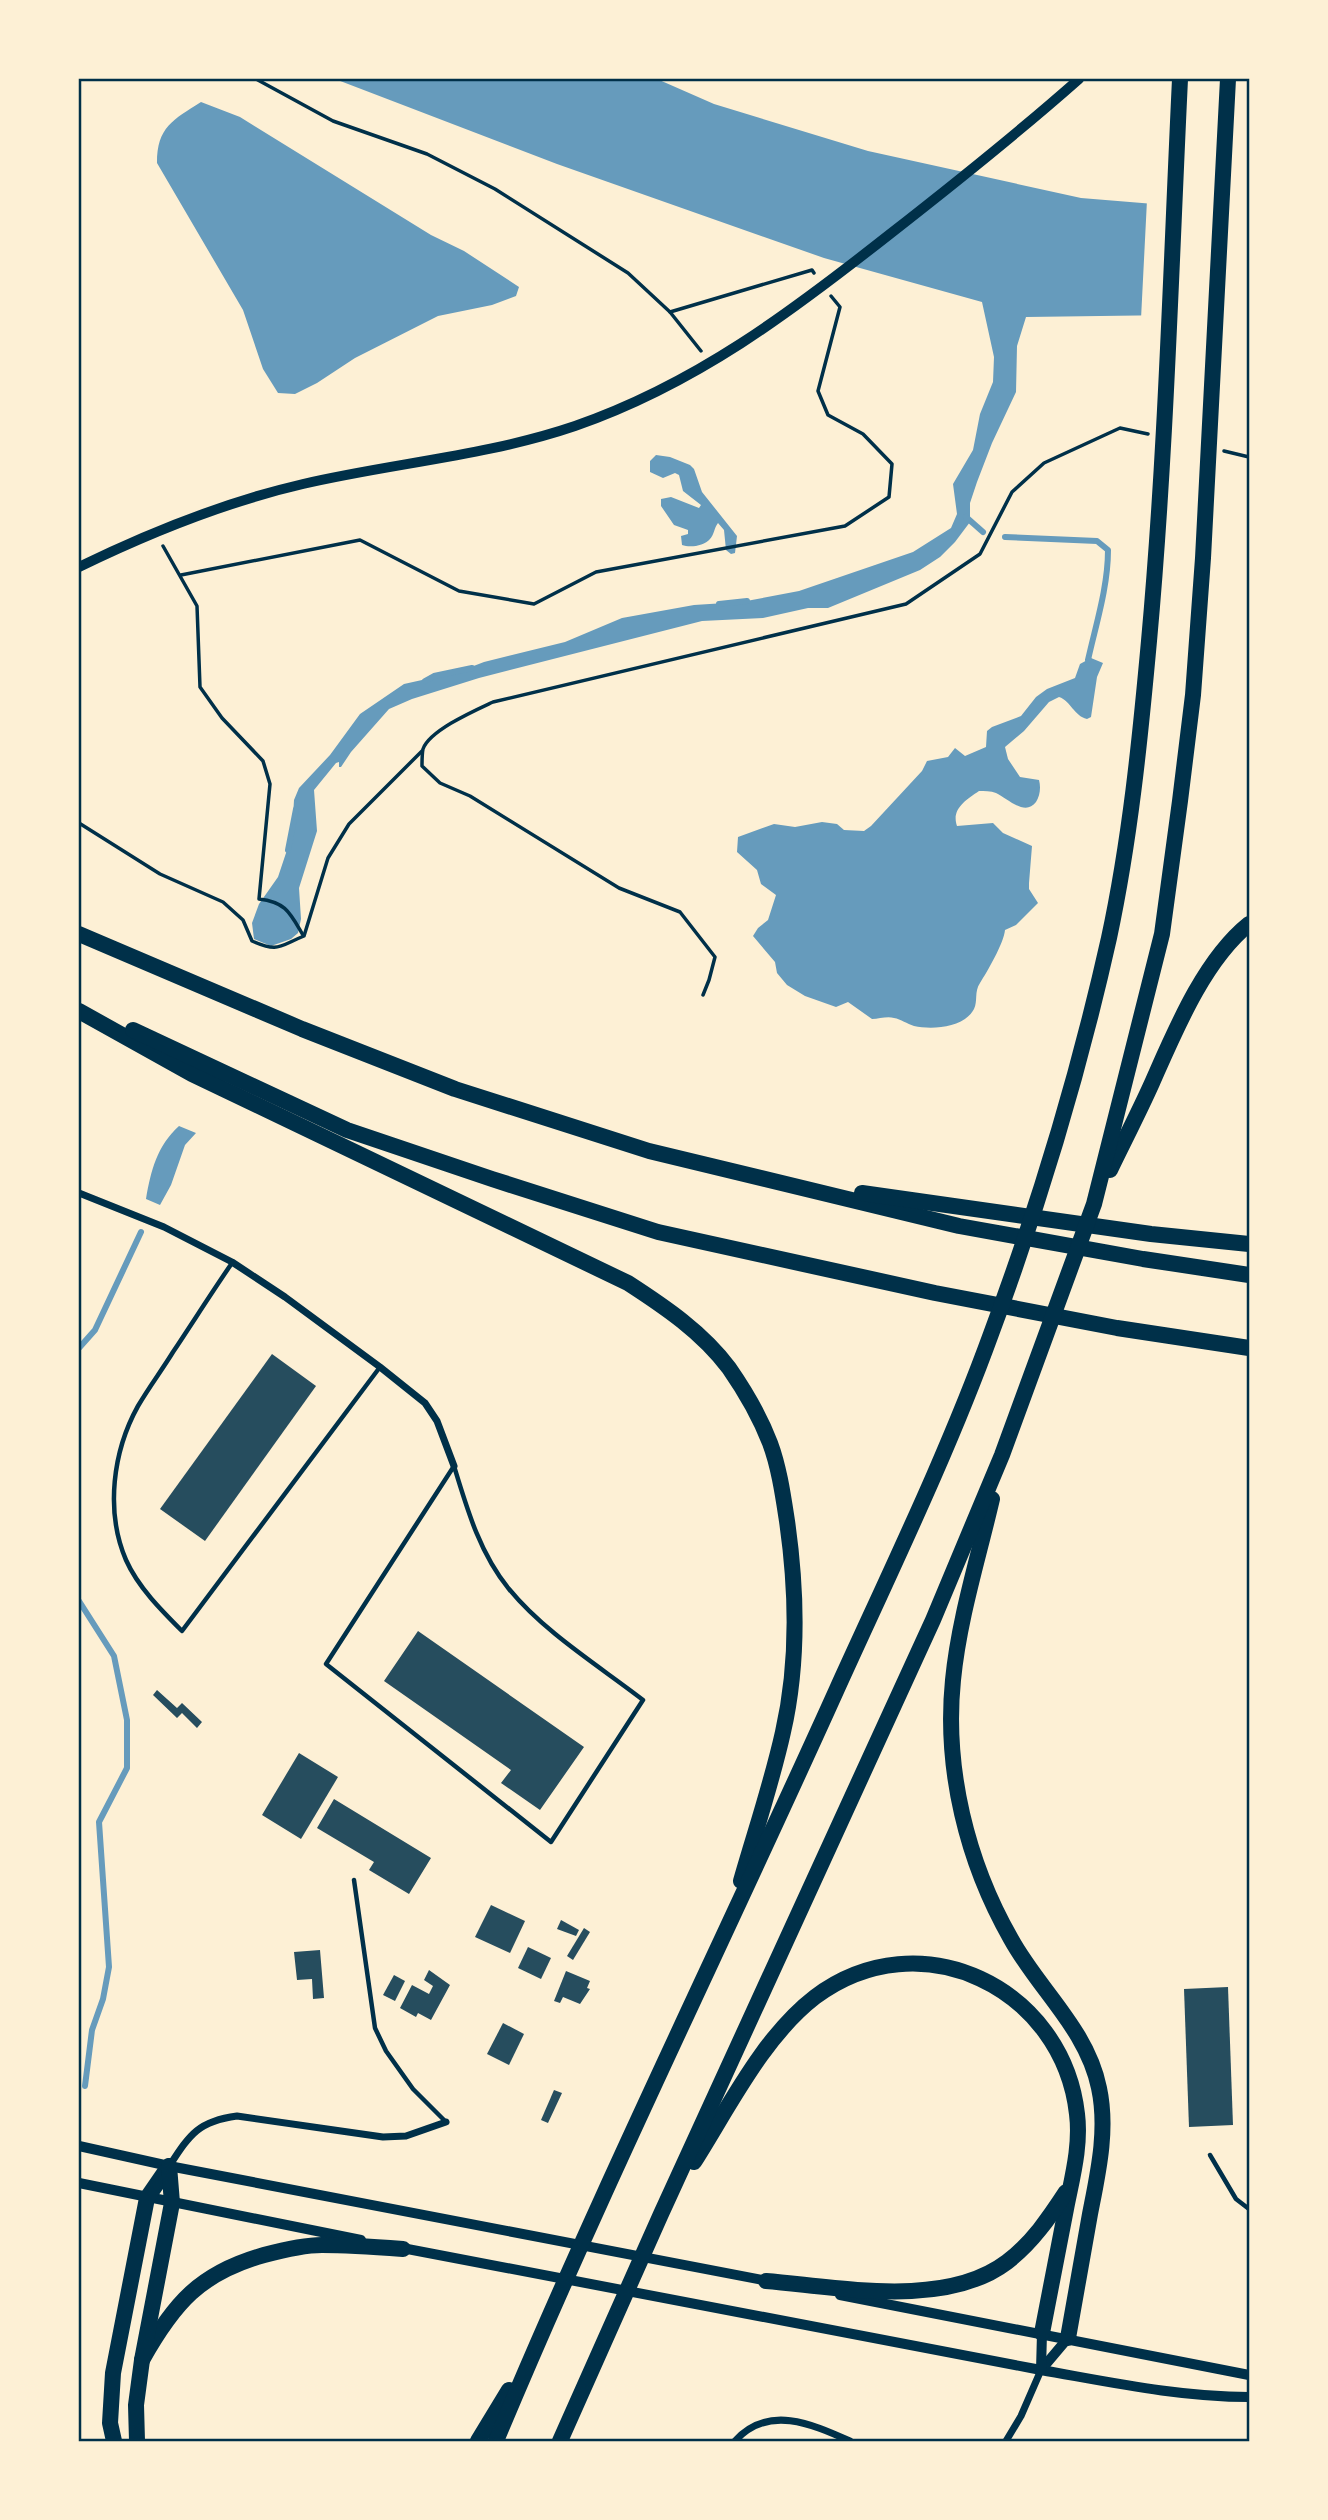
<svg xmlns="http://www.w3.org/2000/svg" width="1328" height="2520" viewBox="0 0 1328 2520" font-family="'Noto Sans',sans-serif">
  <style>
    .water { fill: #669bbc }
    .pier { fill: #fdf0d5 }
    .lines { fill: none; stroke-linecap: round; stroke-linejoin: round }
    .stream { stroke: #669bbc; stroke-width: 6 }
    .building { fill: #264d5e }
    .path { stroke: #003049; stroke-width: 3.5 }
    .service { stroke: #003049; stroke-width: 4.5 }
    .minor { stroke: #003049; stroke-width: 7 }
    .tertiary { stroke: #003049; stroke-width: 10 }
    .motorway { stroke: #003049; stroke-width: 16 }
    .neatline { fill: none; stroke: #003049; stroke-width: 2.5 }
  </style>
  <rect width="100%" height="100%" fill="#fdf0d5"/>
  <g class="water">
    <path d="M335 79H657L714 104 868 151 1081 198 1203 208 1249 314 1026 317 1017 346 1016 392 992 443 977 482 970 503V522L955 542 940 557 920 570 828 608H808L763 618 702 621 479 678 412 699 389 709 351 752 341 767H339V762L336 763 314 790 317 831 299 888 301 919 298 933 291 939 271 946 254 939 252 923 259 904 278 877 292 835 294 800 299 788 330 755 360 714 404 684 458 672 484 662 565 642 622 618 694 605 741 602 799 591 913 552 951 528 957 514 953 484 973 450 980 414 993 382 994 357 982 302 824 258 557 164Z"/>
    <path d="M201 102 240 117 431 235 464 251 519 287 516 296 492 305 438 316 355 358 317 383 295 394 278 393 263 369 243 310 157 163C157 127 173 120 201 102Z"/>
    <path d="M656 455 670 457 690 465 694 469 702 492 737 536 735 553 731 554 726 550 724 530 718 523C714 528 714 535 710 539 704 546 690 548 682 545L681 536 688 534V530L674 525 661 506V499L671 497 699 508 701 505 683 491 679 475 675 473 663 478 650 472V461Z"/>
    <path d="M1091 658 1103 663 1097 677 1091 717 1087 719C1074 716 1071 701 1059 697L1049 702 1024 731 1005 747 1008 759 1020 777 1039 780C1041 787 1040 796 1036 802 1025 817 1007 798 996 793 991 791 984 791 979 791 966 800 951 809 957 826L993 823 1003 833 1032 846 1029 883V889L1038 903 1016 925 1005 930C1004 943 987 972 980 983 974 992 978 1001 974 1009 964 1028 932 1030 914 1026 907 1024 901 1019 894 1018 887 1016 879 1019 872 1019L848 1002 836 1007 805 996 787 985 777 973 775 962 753 936 758 928 768 920 776 895 761 884 757 870 737 852 738 837 774 824 795 827 822 822 837 824 844 830 864 831 871 826 922 771 927 761 948 757 955 748 965 756 986 747 987 731 992 727 1021 716 1036 697 1047 689 1075 678 1080 664Z"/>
    <path d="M179 1126 196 1133 185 1145 171 1185 160 1205 146 1199C151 1170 157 1146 179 1126Z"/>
  </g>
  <path class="pier" d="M1147 200 1203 205 1249 204V318L1141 319Z"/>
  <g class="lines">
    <g class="stream">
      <path d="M966 517 983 532"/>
      <path d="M1005 537 1097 541 1108 550C1108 587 1096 624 1088 660"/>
      <path d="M719 604 747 601"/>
      <path d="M425 681 434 676 472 668"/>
      <path d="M288 850 296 809"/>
      <path d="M79 1348 95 1330 141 1232"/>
      <path d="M79 1601 114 1656 127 1720V1768L99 1822 109 1967 103 1999 92 2030 85 2086"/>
    </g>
  </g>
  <g class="building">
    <path d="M272 1354 316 1386 205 1541 160 1509Z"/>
    <path d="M418 1631 584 1747 540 1810 501 1783 511 1770 384 1681Z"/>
    <path d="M157 1690 177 1708 182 1703 202 1722 197 1728 182 1713 177 1718 153 1695Z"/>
    <path d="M299 1753 338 1777 301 1839 262 1815Z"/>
    <path d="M334 1799 431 1858 409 1894 369 1870 374 1862 317 1828Z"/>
    <path d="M491 1905 525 1921 510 1953 475 1937Z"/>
    <path d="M561 1920 579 1930 576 1936 557 1929Z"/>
    <path d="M584 1928 590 1932 573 1960 567 1956Z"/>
    <path d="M528 1947 551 1958 541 1979 518 1968Z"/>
    <path d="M320 1950 324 1998 313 1999 312 1979 297 1980 294 1952Z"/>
    <path d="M429 1970 450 1985 431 2020 418 2013 416 2017 400 2008 412 1985 429 1994 433 1986 424 1980Z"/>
    <path d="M566 1971 590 1981 587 1988 590 1989 580 2004 563 1997 560 2003 554 2001Z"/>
    <path d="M394 1975 405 1981 395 2001 383 1995Z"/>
    <path d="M1228 1987 1233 2125 1189 2127 1184 1989Z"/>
    <path d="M503 2023 524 2034 509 2065 487 2054Z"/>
    <path d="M554 2090 562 2093 548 2123 541 2120Z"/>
  </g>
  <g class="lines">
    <g class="path">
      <path d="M256 79 333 121 427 154 495 189 628 273 670 312 701 351"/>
      <path d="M670 312 812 270 814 273"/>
      <path d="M1224 451 1249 457"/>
      <path d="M163 546 197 606 200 687 222 718 263 761 270 784 259 899C286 902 290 913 303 935"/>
      <path d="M181 575 360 540 459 591 534 604 596 572 845 526 889 497 892 464 863 434 828 415 818 391 840 307 831 296"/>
      <path d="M79 823 160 874 223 902 243 920 252 941C279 953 279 946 304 936L328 858 349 824 422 751"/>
      <path d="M703 995 709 980 715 957 680 912 619 888 470 796 440 783 422 766C422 761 422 754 423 749 430 730 476 710 493 702L906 604 980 554 1012 492 1044 463 1120 428 1148 434"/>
    </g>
    <g class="service">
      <path d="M232 1263C212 1292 193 1322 173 1352 162 1370 149 1387 138 1406 113 1451 105 1511 126 1560 138 1587 161 1610 182 1631L380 1367"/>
      <path d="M454 1466C467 1509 480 1554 509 1589 544 1632 599 1666 643 1700L551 1842 326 1664Z"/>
      <path d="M354 1880 375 2028 386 2051 413 2089 445 2121"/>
      <path d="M1210 2155 1236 2199 1249 2209"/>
    </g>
    <g class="minor">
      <path d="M79 1193 164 1227 232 1262 285 1297 380 1367 425 1403 437 1421 454 1466"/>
      <path d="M170 2165C190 2134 199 2121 237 2116L383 2137 406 2136 446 2122"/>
      <path d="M735 2441C768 2404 812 2424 850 2441"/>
      <path d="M1006 2441 1021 2416 1041 2370"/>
    </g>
    <g class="tertiary">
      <path d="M79 567C151 532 225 502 303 484 393 463 487 456 575 426 696 384 791 312 890 234 954 184 1018 133 1079 79"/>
      <path d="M79 2146 169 2166 773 2282"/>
      <path d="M79 2183 361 2240"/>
      <path d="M397 2247 1041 2370C1110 2382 1179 2397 1249 2397"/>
      <path d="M840 2295 1249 2375"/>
      <path d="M1041 2370 1068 2338"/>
      <path d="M1041 2370 1042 2333"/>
    </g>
    <g class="motorway">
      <path d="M79 934 302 1029 455 1089 649 1151 959 1226 1143 1259 1249 1275"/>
      <path d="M79 1011 192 1074 628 1283C665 1307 702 1332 729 1368 745 1391 760 1417 770 1443 779 1467 783 1495 787 1521 797 1591 799 1662 783 1732 772 1782 755 1832 741 1881"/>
      <path d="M133 1030 347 1130 492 1179 658 1232 935 1293 1117 1328 1249 1348"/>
      <path d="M1110 1170C1124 1141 1139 1112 1152 1083 1175 1031 1204 960 1249 924"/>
      <path d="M862 1193 1151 1234 1249 1244"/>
      <path d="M992 1499C978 1559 959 1619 953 1680 944 1769 967 1862 1011 1939 1039 1990 1087 2029 1099 2088 1108 2130 1098 2173 1090 2214 1083 2255 1075 2297 1068 2338"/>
      <path d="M694 2162C729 2107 763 2037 815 1997 920 1918 1063 1988 1077 2114 1081 2146 1072 2178 1066 2209 1058 2250 1050 2292 1042 2333"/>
      <path d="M766 2281C839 2287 945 2309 1007 2262 1032 2243 1049 2218 1066 2192"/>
      <path d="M142 2360C174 2303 200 2273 264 2255 283 2250 303 2245 322 2245 349 2245 376 2247 403 2249"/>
      <path d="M114 2441 110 2423 113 2373 147 2198 169 2166"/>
      <path d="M137 2441 136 2405 142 2360 172 2203 169 2166"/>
      <path d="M478 2441 509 2390"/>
      <path d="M496 2441C602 2187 724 1940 837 1689 890 1572 947 1455 991 1334 1039 1205 1079 1072 1109 938 1130 840 1140 740 1149 641 1166 454 1171 266 1180 79"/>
      <path d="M560 2441 661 2214 933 1620 1002 1455 1094 1204 1162 934 1180 801 1193 695 1203 558 1228 79"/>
    </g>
  </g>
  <rect width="1328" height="2520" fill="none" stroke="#fdf0d5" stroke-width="161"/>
  <rect x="80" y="80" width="1168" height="2360" class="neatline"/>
</svg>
